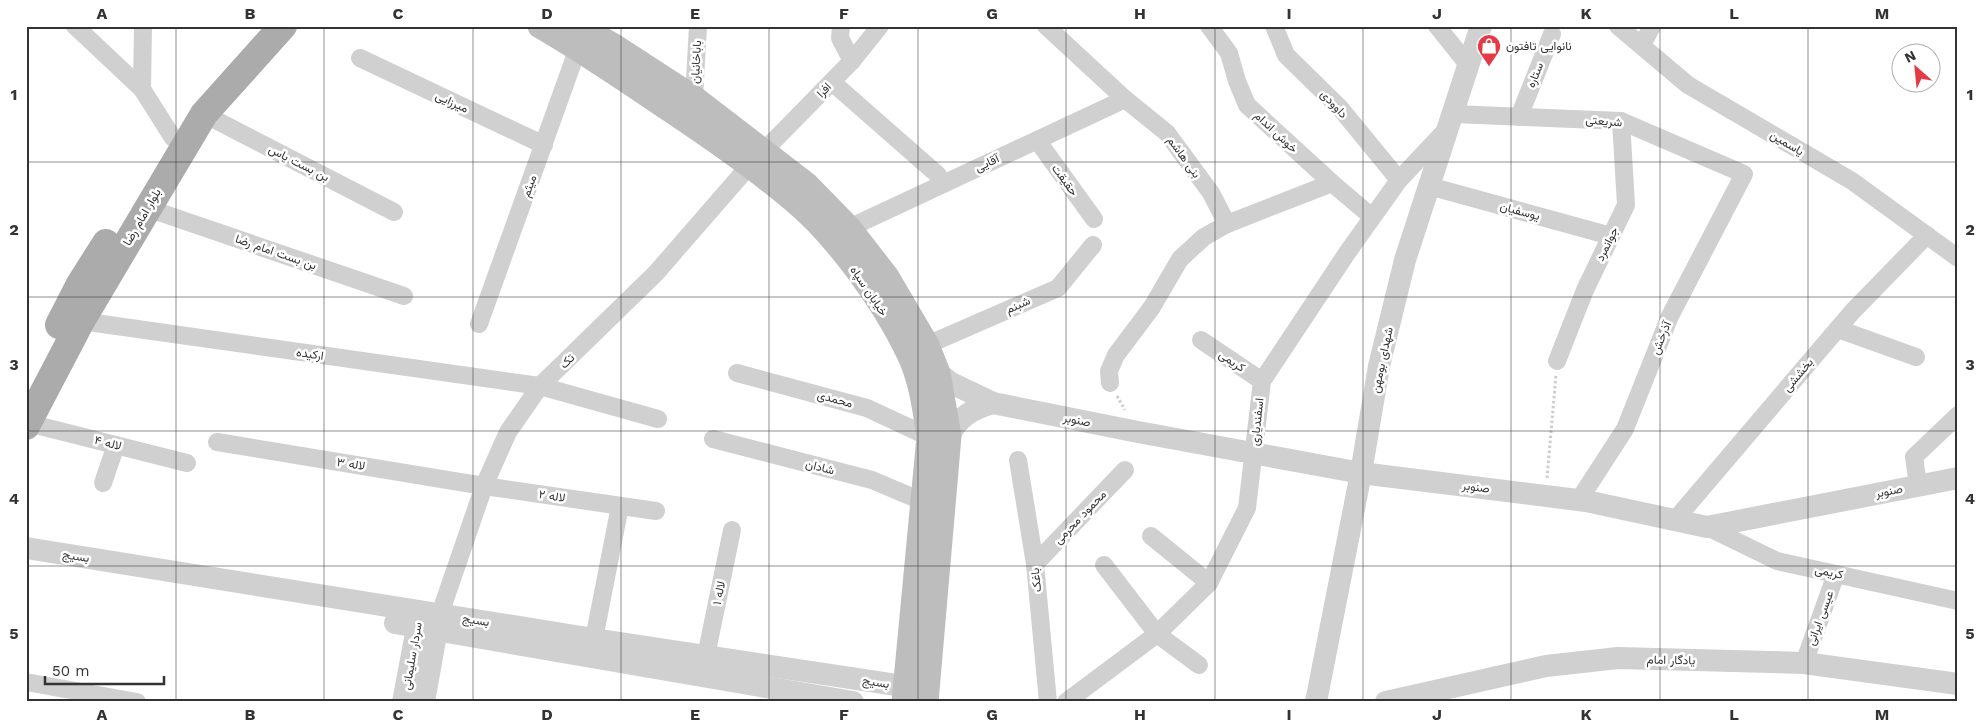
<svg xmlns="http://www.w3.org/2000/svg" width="1984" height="728" viewBox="0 0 1984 728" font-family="'Work Sans',Vazirmatn,sans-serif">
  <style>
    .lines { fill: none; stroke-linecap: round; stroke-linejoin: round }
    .path { stroke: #cdcdcd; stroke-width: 3; stroke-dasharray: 2.5 2.5; stroke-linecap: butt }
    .minor { stroke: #d0d0d0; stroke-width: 18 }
    .tertiary { stroke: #d0d0d0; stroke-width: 22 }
    .secondary { stroke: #bdbdbd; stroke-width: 25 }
    .primary { stroke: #ababab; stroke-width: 28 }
    .grid { fill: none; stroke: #333; stroke-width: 1; stroke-opacity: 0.55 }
    .labels { text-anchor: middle; stroke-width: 5; stroke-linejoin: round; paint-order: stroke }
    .poi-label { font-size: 12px; fill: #333; stroke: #fff; text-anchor: start }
    .street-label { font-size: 12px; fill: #333; stroke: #fff }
    .neatline { fill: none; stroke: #333; stroke-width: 2 }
    .grid-label { font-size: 16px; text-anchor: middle; font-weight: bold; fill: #333 }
  </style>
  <rect width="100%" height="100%" fill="#fff"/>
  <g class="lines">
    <g class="path">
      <path d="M1117 396 1125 410"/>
      <path d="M1547 478 1556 375"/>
    </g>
    <g class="minor">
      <path d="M75 26 142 89"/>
      <path d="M143 26 142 89 173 138"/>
      <path d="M841 26 840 38 852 61"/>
      <path d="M1046 26 1125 99 1167 133 1211 193 1227 224 1332 183"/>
      <path d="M1209 26 1229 53 1237 81 1247 105 1332 183 1372 217"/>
      <path d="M1274 26 1286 55 1340 108 1399 180"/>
      <path d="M1437 26 1469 66"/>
      <path d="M1618 26 1688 85 1852 181 1958 258"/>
      <path d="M1642 45 1652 26"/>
      <path d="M360 58 544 145"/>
      <path d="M832 82 938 175"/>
      <path d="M694 98 698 26"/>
      <path d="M204 114 394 212"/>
      <path d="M1453 114 1621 121 1744 174 1670 316 1625 429 1579 500"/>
      <path d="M1519 117 1552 34"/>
      <path d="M1037 140 1094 219"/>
      <path d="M1429 186 1611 236"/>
      <path d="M147 208 404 296"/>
      <path d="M849 228 1125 99"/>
      <path d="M81 321 540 386 658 419"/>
      <path d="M479 324 578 48"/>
      <path d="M1838 329 1916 357"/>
      <path d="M1201 340 1262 381"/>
      <path d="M927 345 1058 288 1093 245"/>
      <path d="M1557 361 1585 290 1626 205 1621 121"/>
      <path d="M737 373 867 408 929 437"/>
      <path d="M1110 383 1109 371 1116 355 1152 307 1180 259 1204 237 1227 224"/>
      <path d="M28 423 187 463"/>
      <path d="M713 439 872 480 924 502"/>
      <path d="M217 442 484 486 656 511"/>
      <path d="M1018 460 1035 564 1048 702"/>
      <path d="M103 483 116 445"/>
      <path d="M1918 485 1914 457 1958 415"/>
      <path d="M1675 520 1852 312 1927 235"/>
      <path d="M1707 527 1777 561 1958 601"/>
      <path d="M1151 536 1209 583"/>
      <path d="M1035 564 1125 470"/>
      <path d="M1104 565 1157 634 1199 665"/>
      <path d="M440 614 484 486 508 432 540 386 656 273 749 166 852 61 880 26"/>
      <path d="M594 639 620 506"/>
      <path d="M706 656 732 530"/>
      <path d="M1804 663 1836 574"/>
      <path d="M26 682 137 702"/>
      <path d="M1066 702 1157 634 1209 583 1247 508 1262 381 1347 253 1399 180 1447 129"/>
    </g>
    <g class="tertiary">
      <path d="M938 373 951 383 993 403 1138 432 1361 473 1586 501 1707 527 1958 478"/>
      <path d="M949 436C959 416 973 409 993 403"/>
      <path d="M26 548 594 639 923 689"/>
      <path d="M395 623 853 702"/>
      <path d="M403 702 420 612"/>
      <path d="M424 702 439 617"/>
      <path d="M1316 702 1361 473 1379 366 1405 260 1481 26"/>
      <path d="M1386 702 1546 666 1618 658 1804 663 1958 684"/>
    </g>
    <g class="secondary">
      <path d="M540 26C585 52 627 81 670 110 712 138 754 167 792 199 836 235 884 302 908 352 921 378 925 409 929 437L904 702"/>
      <path d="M578 26 614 46 694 98 807 185 849 228 887 277 927 345 938 373 949 436 926 702"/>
    </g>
    <g class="primary">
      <path d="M59 325 80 284 106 243"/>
      <path d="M26 426 81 321 204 114 283 26"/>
    </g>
  </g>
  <path class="grid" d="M176 26V702M324 26V702M473 26V702M621 26V702M769 26V702M918 26V702M1066 26V702M1215 26V702M1363 26V702M1511 26V702M1660 26V702M1808 26V702M26 162H1958M26 297H1958M26 431H1958M26 566H1958"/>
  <defs>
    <g id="shop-pin" transform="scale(1.25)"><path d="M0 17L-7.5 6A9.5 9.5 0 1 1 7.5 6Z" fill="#e63946" stroke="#fff"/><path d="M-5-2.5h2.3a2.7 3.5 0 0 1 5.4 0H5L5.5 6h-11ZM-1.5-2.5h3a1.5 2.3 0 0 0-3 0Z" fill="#fff"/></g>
  </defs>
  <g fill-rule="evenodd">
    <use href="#shop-pin" x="1489" y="46"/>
  </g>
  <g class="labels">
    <g class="poi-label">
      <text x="1506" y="50">نانوایی تافتون</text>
    </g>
    <g class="street-label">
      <text transform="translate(696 62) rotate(-87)" y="4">باباخانیان</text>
      <text transform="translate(1535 75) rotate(-68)" y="4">ستاره</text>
      <text transform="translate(824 90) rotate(-46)" y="4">افرا</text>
      <text transform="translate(452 102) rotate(25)" y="4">میرزایی</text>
      <text transform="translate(1334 104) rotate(47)" y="4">داوودی</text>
      <text transform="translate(1604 121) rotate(5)" y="4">شریعتی</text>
      <text transform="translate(1276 132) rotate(43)" y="4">خوش اندام</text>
      <text transform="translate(1787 143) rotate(31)" y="4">یاسمین</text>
      <text transform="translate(1184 157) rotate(54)" y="4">بنی هاشم</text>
      <text transform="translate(299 163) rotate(27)" y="4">بن بست یاس</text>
      <text transform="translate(987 163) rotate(-25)" y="4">آقایی</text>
      <text transform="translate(1065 180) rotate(54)" y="4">حقیقت</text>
      <text transform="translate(529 186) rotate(-70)" y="4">میثم</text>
      <text transform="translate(1520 211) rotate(15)" y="4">یوسفیان</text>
      <text transform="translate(142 217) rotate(-60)" y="4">بلوار امام رضا</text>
      <text transform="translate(1607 244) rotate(-64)" y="4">جوانمرد</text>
      <text transform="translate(276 252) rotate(19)" y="4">بن بست امام رضا</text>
      <text transform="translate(869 291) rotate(56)" y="4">خیابان سپاه</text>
      <text transform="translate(1018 305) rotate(-24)" y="4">شبنم</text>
      <text transform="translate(1661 338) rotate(-68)" y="4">آذرخش</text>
      <text transform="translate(310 354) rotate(8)" y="4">ارکیده</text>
      <text transform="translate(1382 360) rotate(-78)" y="4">شهدای بومهن</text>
      <text transform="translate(567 361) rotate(-45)" y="4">تک</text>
      <text transform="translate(1232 361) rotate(34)" y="4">کریمی</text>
      <text transform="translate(1798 375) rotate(-50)" y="4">بخششی</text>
      <text transform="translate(835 399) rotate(15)" y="4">محمدی</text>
      <text transform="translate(1077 420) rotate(11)" y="4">صنوبر</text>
      <text transform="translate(1257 422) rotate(-84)" y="4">اسفندیاری</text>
      <text transform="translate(108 443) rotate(14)" y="4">لاله ۴</text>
      <text transform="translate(351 464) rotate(9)" y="4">لاله ۳</text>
      <text transform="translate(820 467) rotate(14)" y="4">شادان</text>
      <text transform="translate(1476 487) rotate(7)" y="4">صنوبر</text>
      <text transform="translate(1889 491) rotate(-11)" y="4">صنوبر</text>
      <text transform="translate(552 496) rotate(8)" y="4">لاله ۲</text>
      <text transform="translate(1080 517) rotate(-46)" y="4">محمود محرمی</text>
      <text transform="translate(76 556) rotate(9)" y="4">بسیج</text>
      <text transform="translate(1829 572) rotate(12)" y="4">کریمی</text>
      <text transform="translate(1036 580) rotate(-96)" y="4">باغک</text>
      <text transform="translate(719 593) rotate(-78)" y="4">لاله ۱</text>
      <text transform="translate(1820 618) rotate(-70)" y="4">عیسی ایرانی</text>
      <text transform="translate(476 620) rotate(9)" y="4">بسیج</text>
      <text transform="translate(412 656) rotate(-80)" y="4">سردار سلیمانی</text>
      <text transform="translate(1671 660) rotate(1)" y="4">یادگار امام</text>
      <text transform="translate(876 682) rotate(9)" y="4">بسیج</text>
    </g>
  </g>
  <rect width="1984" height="728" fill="none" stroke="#ffffff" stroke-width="55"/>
  <g transform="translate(1916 68) rotate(333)"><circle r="24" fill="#ffffff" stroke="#adadad"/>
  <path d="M0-4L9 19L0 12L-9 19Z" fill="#e63946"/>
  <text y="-8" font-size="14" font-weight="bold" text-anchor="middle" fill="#333333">N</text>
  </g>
  <path d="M45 676v8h119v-8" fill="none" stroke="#333333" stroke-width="2.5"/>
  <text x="52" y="676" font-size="15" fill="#333333" stroke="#ffffff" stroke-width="4" paint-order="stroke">50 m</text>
  <rect x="28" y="28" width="1928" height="672" class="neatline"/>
  <g class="grid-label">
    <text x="102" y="19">A</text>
    <text x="250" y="19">B</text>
    <text x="398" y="19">C</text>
    <text x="547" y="19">D</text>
    <text x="695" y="19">E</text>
    <text x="844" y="19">F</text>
    <text x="992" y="19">G</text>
    <text x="1140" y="19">H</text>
    <text x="1289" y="19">I</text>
    <text x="1437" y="19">J</text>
    <text x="1586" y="19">K</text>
    <text x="1734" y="19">L</text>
    <text x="1882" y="19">M</text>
    <text x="14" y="100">1</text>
    <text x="1970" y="100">1</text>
    <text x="14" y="235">2</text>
    <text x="1970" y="235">2</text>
    <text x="14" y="370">3</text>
    <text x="1970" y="370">3</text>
    <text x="14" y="504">4</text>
    <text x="1970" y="504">4</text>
    <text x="14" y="639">5</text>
    <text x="1970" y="639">5</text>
    <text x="102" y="720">A</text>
    <text x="250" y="720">B</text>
    <text x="398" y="720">C</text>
    <text x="547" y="720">D</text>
    <text x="695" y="720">E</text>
    <text x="844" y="720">F</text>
    <text x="992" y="720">G</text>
    <text x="1140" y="720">H</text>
    <text x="1289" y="720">I</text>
    <text x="1437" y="720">J</text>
    <text x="1586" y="720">K</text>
    <text x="1734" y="720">L</text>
    <text x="1882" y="720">M</text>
  </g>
</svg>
